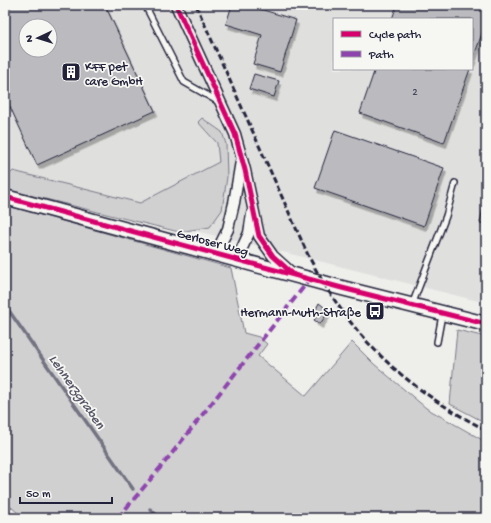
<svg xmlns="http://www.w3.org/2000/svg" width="491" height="523" viewBox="0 0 491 523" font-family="'Gochi Hand',sans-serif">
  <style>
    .built { fill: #dfdfde; fill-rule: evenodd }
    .green { fill: #d0d0d1; stroke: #797986 }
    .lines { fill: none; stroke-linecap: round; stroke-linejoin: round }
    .stream { stroke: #727281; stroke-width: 3.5 }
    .building { fill: #bbbbbf; stroke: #22223b; fill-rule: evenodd; filter: url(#shadow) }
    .lane-casing { stroke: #22223b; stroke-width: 8 }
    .street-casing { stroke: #22223b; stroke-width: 13 }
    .secondary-casing { stroke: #22223b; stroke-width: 17 }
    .lane { stroke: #f6f6f2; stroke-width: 5 }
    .street { stroke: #f6f6f2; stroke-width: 10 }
    .secondary { stroke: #f6f6f2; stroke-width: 14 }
    .rail { stroke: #22223b; stroke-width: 3; stroke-dasharray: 6 3; stroke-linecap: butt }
    .quiet { stroke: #8e44ad; stroke-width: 4; stroke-dasharray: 8 4; stroke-linecap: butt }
    .cycleway-casing { stroke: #f6f6f2; stroke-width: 8 }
    .cycleway { stroke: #d6006c; stroke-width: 5 }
    .labels { text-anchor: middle; stroke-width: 3.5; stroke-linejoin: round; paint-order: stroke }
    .number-label { font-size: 11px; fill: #48485c }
    .poi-label { font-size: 13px; fill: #22223b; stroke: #f6f6f2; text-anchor: start }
    .street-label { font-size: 13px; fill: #22223b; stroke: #f6f6f2 }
    .water-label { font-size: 14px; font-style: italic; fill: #575769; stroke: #f6f6f2 }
  </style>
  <defs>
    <filter id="shadow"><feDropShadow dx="2.5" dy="4.5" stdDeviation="0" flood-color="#0004"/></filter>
  </defs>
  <rect width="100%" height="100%" fill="#eeeeeb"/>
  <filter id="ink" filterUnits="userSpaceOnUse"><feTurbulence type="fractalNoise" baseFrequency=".025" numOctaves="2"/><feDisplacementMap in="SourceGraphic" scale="8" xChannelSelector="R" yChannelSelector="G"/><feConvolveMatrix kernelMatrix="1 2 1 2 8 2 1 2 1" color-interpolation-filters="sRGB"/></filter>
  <g filter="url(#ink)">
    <path class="built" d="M5 5H486V303L267 248 5 186ZM334 19H472V69H334ZM26 26H50V50H26Z"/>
    <g class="green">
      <path d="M202 118 222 132 226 144 227 177 222 210 210 227 179 232 9 190 5 185V179L13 171 140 203 219 162 217 143 198 122Z"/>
      <path d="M5 205 231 268 244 333 259 337 267 344 258 356 306 396 352 342 374 364 426 408 486 442V518H24L5 502Z"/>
      <path d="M457 330 486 337V423L450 404Z"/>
    </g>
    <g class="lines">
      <g class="stream">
        <path d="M5 305 133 489"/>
        <path d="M150 509 160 518"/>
      </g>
    </g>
    <g class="building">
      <path d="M5 5H105L155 111 37 165 5 96ZM26 26H50V50H26Z"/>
      <path d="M232 5H247L296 20 280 72 253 64 262 35 226 24Z"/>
      <path d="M397 5H486V22L472 62V19H392Z"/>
      <path d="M375 69H470L444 143 360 113Z"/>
      <path d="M254 74 279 81 274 97 249 89Z"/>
      <path d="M335 130 444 168 424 226 315 188Z"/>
      <path d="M484 202H486V224L480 223Z"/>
      <path d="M319 303 329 311 320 324 314 320 320 312 316 309Z"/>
    </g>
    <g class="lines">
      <g class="lane-casing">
        <g id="lane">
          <path d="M145 5 184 82 219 102"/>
          <path d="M412 305 446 216 455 183"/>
          <path d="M437 342 442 315"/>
        </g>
      </g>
      <g class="street-casing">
        <g id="street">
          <path d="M176 5 235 134 245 170 259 236 273 256 293 274"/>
          <path d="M216 253 228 229 234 203 241 161"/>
          <path d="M237 259 249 233 252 214"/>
        </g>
      </g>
      <g class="secondary-casing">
        <path id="secondary" d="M5 197 342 288 486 324"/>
      </g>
      <use href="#lane" class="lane"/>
      <use href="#street" class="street"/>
      <use href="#secondary" class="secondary"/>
      <path class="rail" d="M196 5 308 255C351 338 404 387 486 430"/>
      <path class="quiet" d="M118 518 165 462 310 279"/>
      <g class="cycleway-casing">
        <g id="cycleway">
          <path d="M176 5 235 134 245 170 259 236 273 256 293 274"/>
          <path d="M5 197 342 288 486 324"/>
        </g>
      </g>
      <use href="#cycleway" class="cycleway"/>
    </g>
  </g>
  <defs>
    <g id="building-square" transform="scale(1)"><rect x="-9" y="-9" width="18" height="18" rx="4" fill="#22223b" stroke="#f6f6f2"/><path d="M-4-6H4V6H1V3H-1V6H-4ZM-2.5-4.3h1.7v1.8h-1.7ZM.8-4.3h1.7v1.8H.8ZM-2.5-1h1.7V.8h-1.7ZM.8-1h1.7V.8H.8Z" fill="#fff"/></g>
    <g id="bus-square" transform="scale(1)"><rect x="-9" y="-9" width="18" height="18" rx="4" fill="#22223b" stroke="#f6f6f2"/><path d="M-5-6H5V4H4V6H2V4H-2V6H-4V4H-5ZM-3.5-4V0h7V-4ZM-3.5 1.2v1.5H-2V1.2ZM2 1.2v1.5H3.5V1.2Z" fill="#fff"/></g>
  </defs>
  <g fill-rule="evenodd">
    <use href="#building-square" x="71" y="72"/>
    <use href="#bus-square" x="375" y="311"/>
  </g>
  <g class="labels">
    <g class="number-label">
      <text x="415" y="95">2</text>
    </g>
    <g class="poi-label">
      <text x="85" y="70">KFF pet<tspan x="85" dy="15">care GmbH</tspan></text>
      <text x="361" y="316" text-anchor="end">Hermann-Muth-Straße</text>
    </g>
    <g class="street-label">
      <text transform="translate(213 241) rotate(15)" y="5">Gerloser Weg</text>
    </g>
    <g class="water-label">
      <text transform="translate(78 391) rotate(55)" y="5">Lehnerzgraben</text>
    </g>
  </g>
  <rect width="491" height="523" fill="none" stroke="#f6f6f2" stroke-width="20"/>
  <rect x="10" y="10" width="471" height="503" fill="none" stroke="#22223b" stroke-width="1.5" filter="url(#ink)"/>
  <rect x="333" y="18" width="140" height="52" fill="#f6f6f2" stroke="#a1a1a9"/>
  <rect x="341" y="31" width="20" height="6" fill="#d6006c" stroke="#a1a1a9"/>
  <text x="369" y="38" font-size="12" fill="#22223b">Cycle path</text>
  <rect x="341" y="51" width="20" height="6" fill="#8e44ad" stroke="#a1a1a9"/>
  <text x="369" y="58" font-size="12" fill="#22223b">Path</text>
  <g transform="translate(38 38) rotate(266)"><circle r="19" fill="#f6f6f2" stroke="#a1a1a9"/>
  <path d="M0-3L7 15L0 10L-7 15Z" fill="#22223b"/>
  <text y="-6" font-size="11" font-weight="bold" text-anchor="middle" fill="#22223b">N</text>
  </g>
  <path d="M20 497v6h92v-6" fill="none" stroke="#22223b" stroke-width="2"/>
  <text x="26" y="497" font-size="12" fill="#22223b" stroke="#f6f6f2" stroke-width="3" paint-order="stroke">50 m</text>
</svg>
